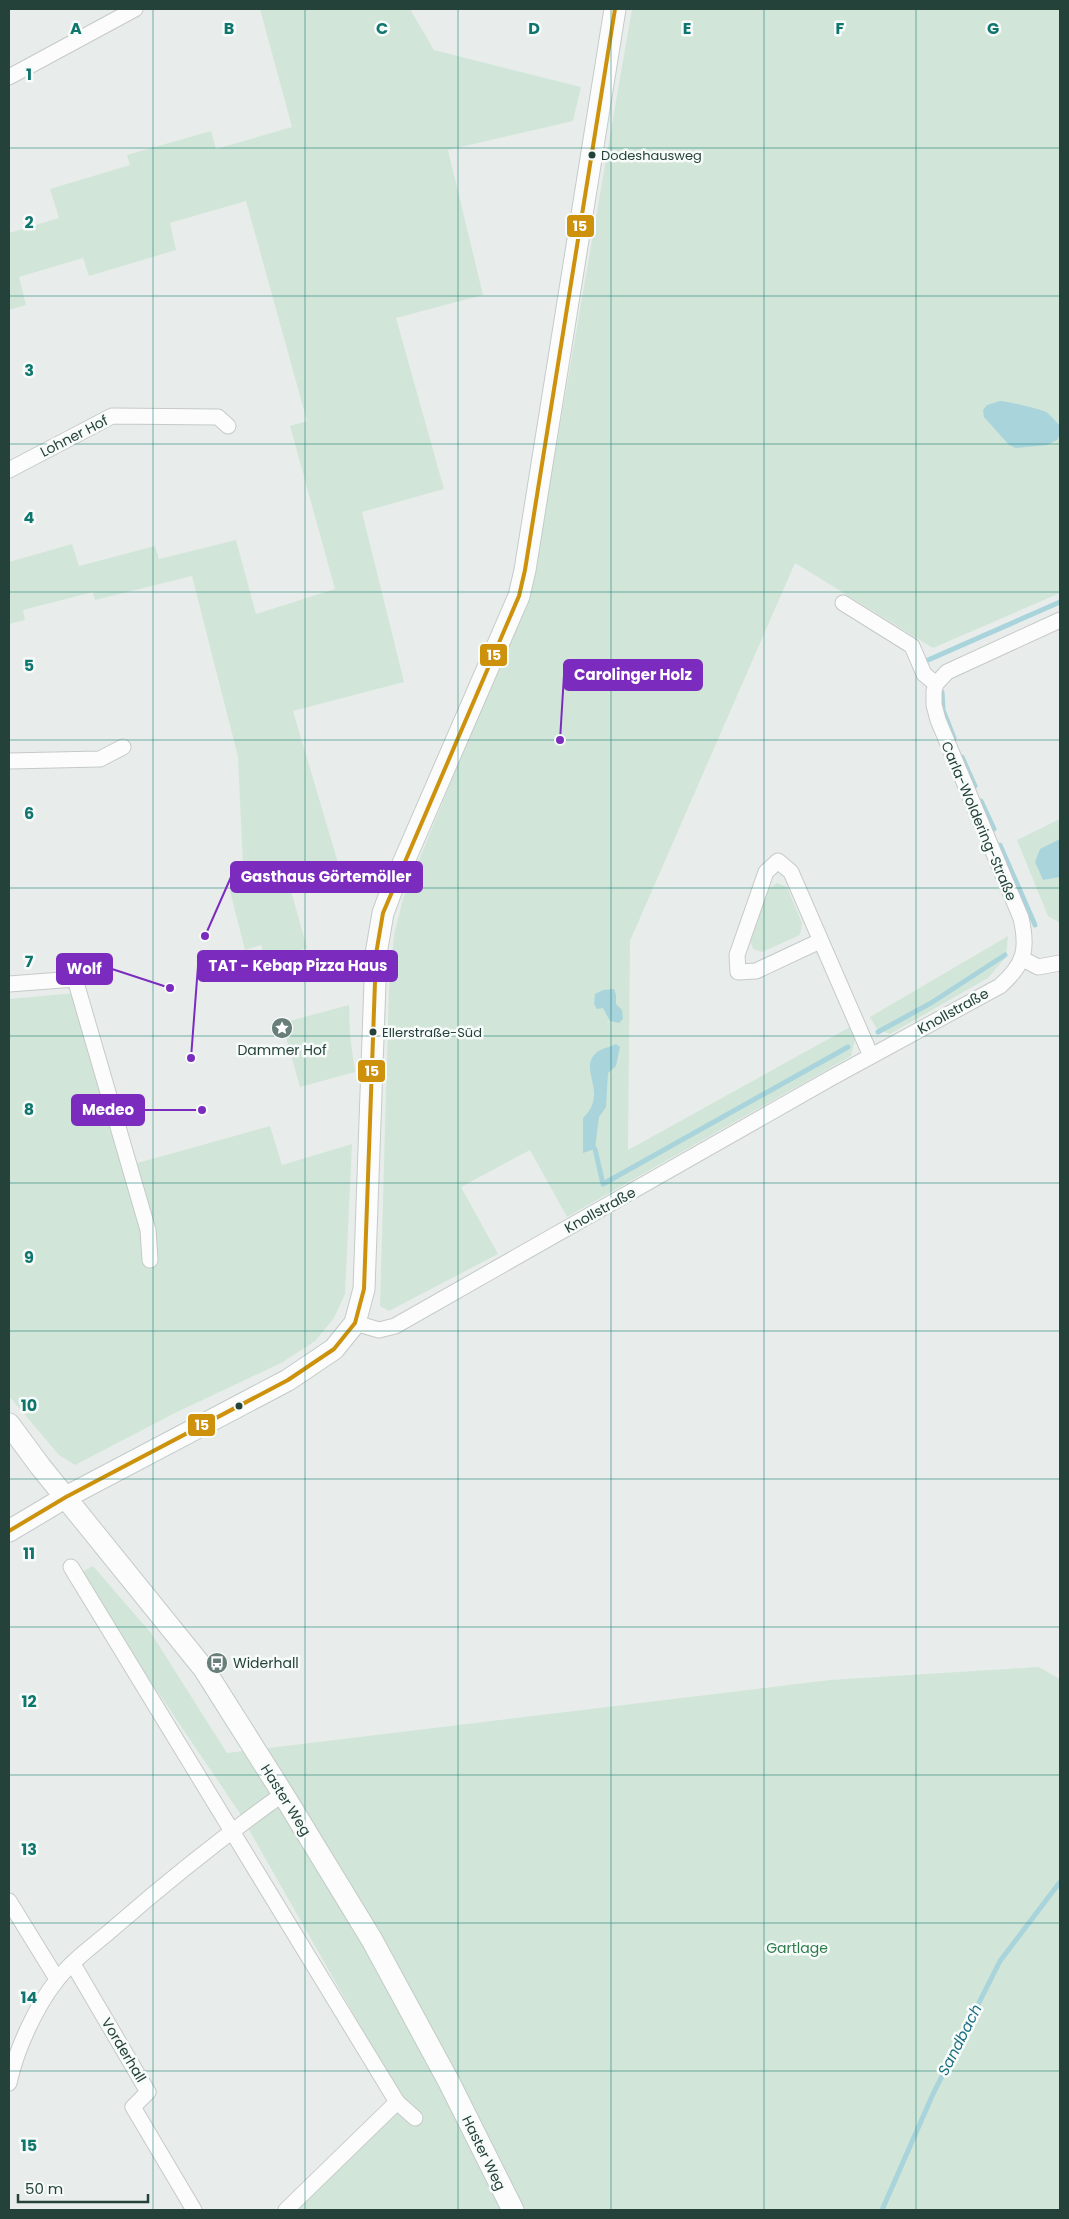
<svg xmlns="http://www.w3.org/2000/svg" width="1069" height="2219" viewBox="0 0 1069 2219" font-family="Poppins,sans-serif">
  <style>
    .green { fill: #d1e6d8 }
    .water { fill: #a9d4db }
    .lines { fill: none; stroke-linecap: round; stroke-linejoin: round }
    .stream { stroke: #a9d4db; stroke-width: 5 }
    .street-casing { stroke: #c5cac8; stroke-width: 17 }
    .secondary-casing { stroke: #c3cbc8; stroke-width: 23 }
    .street { stroke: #fcfcfc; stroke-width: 15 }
    .secondary { stroke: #fcfcfc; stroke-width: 21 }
    .bus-1-casing { stroke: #f7fbf9; stroke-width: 8 }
    .bus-1 { stroke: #cd910c; stroke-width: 4 }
    .grid { fill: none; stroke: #0f766e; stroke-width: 1; stroke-opacity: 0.55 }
    .bus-dot { fill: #24423a; stroke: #f7fbf9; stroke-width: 2 }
    .labels { text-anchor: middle; stroke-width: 5; stroke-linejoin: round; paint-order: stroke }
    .bus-label { font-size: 13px; fill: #24423a; stroke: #f7fbf9; text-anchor: start }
    .street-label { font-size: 14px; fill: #24423a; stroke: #f7fbf9 }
    .poi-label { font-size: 14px; fill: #24423a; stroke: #f7fbf9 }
    .park-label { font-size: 14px; fill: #2d7a4b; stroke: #f7fbf9 }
    .water-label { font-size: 15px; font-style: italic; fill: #1c6f80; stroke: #f7fbf9 }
    .grid-label { font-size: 16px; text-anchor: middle; font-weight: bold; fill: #0f766e; stroke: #f7fbf9; stroke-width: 5; stroke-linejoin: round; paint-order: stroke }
    .leader { fill: none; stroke: #7b2cbf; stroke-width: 2 }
    .callout-dot { fill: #7b2cbf; stroke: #f7fbf9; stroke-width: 2 }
    .callout { fill: #7b2cbf; stroke: #7b2cbf; stroke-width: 2 }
    .callout-label { font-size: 15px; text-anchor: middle; font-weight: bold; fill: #fff }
    .line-badge { stroke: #f7fbf9; stroke-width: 2 }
    .badge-label { font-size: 14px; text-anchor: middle; font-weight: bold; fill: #fff }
  </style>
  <rect width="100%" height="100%" fill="#e8edeb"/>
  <g class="green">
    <path d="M260 9H410L434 50 581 87 573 121 448 150 483 295 396 318 444 489 362 512 404 682 293 711 339 866 288 880 307 948 265 960 261 945 245 950 230 891 244 887 238 757 192 576 95 600 93 592 23 610 25 620 9 624V562L72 544 79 566 155 546 159 559 236 540 256 614 335 589 290 426 307 421 246 201 170 223 176 250 89 276 83 258 19 277 26 305 9 310V233L59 218 50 189 130 165 127 155 211 131 216 149 292 127Z"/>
    <path d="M632 9H1060V593L933 648 795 563 630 941 628 1150 850 1027 855 1040 851 1056 567 1217 530 1150 461 1187 498 1254 389 1311 380 1306 389 987 394 935 403 899 533 581Z"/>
    <path d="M1060 819V923L1048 916 1017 840Z"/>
    <path d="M777 883 787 887 802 923 800 935 762 952 753 949 750 941 768 889Z"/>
    <path d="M1008 936 1006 957 988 978 890 1034 877 1029 870 1017Z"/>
    <path d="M75 993 123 1167 270 1126 282 1165 352 1144 345 1294 334 1318 315 1341 283 1362 177 1412 75 1465 59 1455 9 1396V999Z"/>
    <path d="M349 1005 350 1035 355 1072 300 1087 282 1023Z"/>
    <path d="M93 1566 151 1633 227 1753 830 1680 1039 1667 1060 1679V2210H295L404 2103 239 1812 78 1574Z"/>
  </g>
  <g class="water">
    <path d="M1000 401C1006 401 1041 409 1046 412 1051 415 1056 422 1060 426V434L1057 440 1047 445 1016 448 1009 445 984 417 983 410 987 405Z"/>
    <path d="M1060 839V877L1043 880 1035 862 1040 849Z"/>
    <path d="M614 989 616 995V1004L622 1010 623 1019 619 1023 610 1021 603 1008 597 1009 594 1004 595 994 603 990Z"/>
    <path d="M616 1044 620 1047 616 1066 608 1073 606 1107 599 1117 595 1149 583 1153V1118C609 1094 579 1070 595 1054 599 1049 610 1047 616 1044Z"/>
  </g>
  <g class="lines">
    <g class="stream">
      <path d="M928 660 1060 602"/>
      <path d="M942 692 943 710 954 738"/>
      <path d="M962 757 975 786"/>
      <path d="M981 801 994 829"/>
      <path d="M1000 845 1035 925"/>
      <path d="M878 1032 931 1003 1005 955"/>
      <path d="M595 1149 603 1184 848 1047"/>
      <path d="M882 2210 933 2094 1000 1961 1060 1882"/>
    </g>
    <g class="street-casing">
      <g id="street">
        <path d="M9 77 135 9"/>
        <path d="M9 470 112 416 218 417 228 426"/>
        <path d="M843 603 912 646 924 674 936 684"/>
        <path d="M9 761 100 759 123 747"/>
        <path d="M820 941 756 971 738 972 737 955 766 872 778 861 791 872 871 1056"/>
        <path d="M1023 959 1038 967 1060 963"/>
        <path d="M9 984 75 979 148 1230 150 1260"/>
        <path d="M355 1323 379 1330 395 1326 831 1078 1000 986C1025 964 1028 949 1021 918L938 720 934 705V691L936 684 947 672 1060 620"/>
        <path d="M71 1567 397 2102 415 2118"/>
        <path d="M9 1901 57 1979"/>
        <path d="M73 1964 148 2092 133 2107 194 2210"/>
        <path d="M9 2083C16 2050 36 2006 57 1980 73 1959 97 1943 116 1926 170 1879 225 1835 283 1794"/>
        <path d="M286 2210 397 2102"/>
      </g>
    </g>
    <g class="secondary-casing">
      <g id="secondary">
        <path d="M9 1424 40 1466 204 1669 283 1794 372 1940 449 2082 513 2210"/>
        <path d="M9 1531 66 1497 288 1380 334 1349 355 1323 364 1289 376 954 383 913 392 889 519 596 525 570 615 9"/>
      </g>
    </g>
    <use href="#street" class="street"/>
    <use href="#secondary" class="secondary"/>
    <g class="bus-1-casing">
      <path id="bus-1" d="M9 1531 66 1497 288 1380 334 1349 355 1323 364 1289 376 954 383 913 519 596 525 570 615 9"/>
    </g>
    <use href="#bus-1" class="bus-1"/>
  </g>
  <path class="grid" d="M153 9V2210M305 9V2210M458 9V2210M611 9V2210M764 9V2210M916 9V2210M9 148H1060M9 296H1060M9 444H1060M9 592H1060M9 740H1060M9 888H1060M9 1036H1060M9 1183H1060M9 1331H1060M9 1479H1060M9 1627H1060M9 1775H1060M9 1923H1060M9 2071H1060"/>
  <defs>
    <g id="sight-disc" transform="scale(1.125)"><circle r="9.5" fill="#697e78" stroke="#f7fbf9"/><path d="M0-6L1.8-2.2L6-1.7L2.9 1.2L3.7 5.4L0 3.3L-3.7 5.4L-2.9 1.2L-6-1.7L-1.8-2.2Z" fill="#fff"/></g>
    <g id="bus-disc" transform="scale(1.125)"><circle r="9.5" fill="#697e78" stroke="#f7fbf9"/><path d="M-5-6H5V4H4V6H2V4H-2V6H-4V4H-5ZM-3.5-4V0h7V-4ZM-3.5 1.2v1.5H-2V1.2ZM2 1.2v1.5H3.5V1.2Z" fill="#fff"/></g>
  </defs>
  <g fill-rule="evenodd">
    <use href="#sight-disc" x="282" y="1028"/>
    <use href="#bus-disc" x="217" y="1663"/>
  </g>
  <g class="bus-dot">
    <circle cx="592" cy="155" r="4.5"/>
    <circle cx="373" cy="1032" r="4.5"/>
    <circle cx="239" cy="1406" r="4.5"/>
  </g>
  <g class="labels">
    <g class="bus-label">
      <text x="601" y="160">Dodeshausweg</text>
      <text x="382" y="1037">Ellerstraße-Süd</text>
    </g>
    <g class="street-label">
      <text transform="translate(74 436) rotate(-27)" y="5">Lohner Hof</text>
      <text transform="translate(979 821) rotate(67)" y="5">Carla-Woldering-Straße</text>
      <text transform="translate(953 1011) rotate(-29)" y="5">Knollstraße</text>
      <text transform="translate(600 1210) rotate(-29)" y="5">Knollstraße</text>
      <text transform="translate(286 1800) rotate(58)" y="5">Haster Weg</text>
      <text transform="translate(124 2050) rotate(59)" y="5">Vorderhall</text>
      <text transform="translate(484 2153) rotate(64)" y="5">Haster Weg</text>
    </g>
    <g class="poi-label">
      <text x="282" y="1055">Dammer Hof</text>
      <text x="233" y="1668" text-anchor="start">Widerhall</text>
    </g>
    <g class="park-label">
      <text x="797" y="1953">Gartlage</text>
    </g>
    <g class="water-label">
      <text transform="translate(960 2040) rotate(-63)" y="5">Sandbach</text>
    </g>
  </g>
  <g class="grid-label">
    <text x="76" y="34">A</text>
    <text x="229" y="34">B</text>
    <text x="382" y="34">C</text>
    <text x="534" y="34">D</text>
    <text x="687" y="34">E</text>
    <text x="840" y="34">F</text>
    <text x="993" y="34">G</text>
    <text x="29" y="80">1</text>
    <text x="29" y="228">2</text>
    <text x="29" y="376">3</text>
    <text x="29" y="523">4</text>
    <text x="29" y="671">5</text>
    <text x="29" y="819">6</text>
    <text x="29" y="967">7</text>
    <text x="29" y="1115">8</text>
    <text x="29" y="1263">9</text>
    <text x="29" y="1411">10</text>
    <text x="29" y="1559">11</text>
    <text x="29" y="1707">12</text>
    <text x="29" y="1855">13</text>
    <text x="29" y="2003">14</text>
    <text x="29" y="2151">15</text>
  </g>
  <path class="leader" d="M560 740L564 675M205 936L231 877M191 1058L198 966M170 988L112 969M202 1110L144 1110"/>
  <g class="callout-dot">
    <circle cx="560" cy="740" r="5"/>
    <circle cx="205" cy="936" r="5"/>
    <circle cx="191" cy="1058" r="5"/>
    <circle cx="170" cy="988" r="5"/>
    <circle cx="202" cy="1110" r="5"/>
  </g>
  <g class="callout">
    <rect x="564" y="660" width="138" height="30" rx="5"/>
    <rect x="231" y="862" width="191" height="30" rx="5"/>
    <rect x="198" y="951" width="199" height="30" rx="5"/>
    <rect x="57" y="954" width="55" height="30" rx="5"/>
    <rect x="72" y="1095" width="72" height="30" rx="5"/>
  </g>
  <g class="callout-label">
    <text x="633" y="680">Carolinger Holz</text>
    <text x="326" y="882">Gasthaus Görtemöller</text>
    <text x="298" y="971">TAT - Kebap Pizza Haus</text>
    <text x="84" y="974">Wolf</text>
    <text x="108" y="1115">Medeo</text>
  </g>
  <g class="line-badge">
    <rect x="566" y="214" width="29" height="24" rx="5" fill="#cd910c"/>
    <rect x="479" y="643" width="29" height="24" rx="5" fill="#cd910c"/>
    <rect x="357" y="1059" width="29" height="24" rx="5" fill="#cd910c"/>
    <rect x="187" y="1413" width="29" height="24" rx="5" fill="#cd910c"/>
  </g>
  <g class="badge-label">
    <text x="580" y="231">15</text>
    <text x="494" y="660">15</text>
    <text x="372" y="1076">15</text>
    <text x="202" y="1430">15</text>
  </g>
  <rect width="1069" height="2219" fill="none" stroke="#24423a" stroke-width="20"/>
  <path d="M18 2194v8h130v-8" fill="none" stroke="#24423a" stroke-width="2.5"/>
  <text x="25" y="2194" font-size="15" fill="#24423a" stroke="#f7fbf9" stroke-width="4" paint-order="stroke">50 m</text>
</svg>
